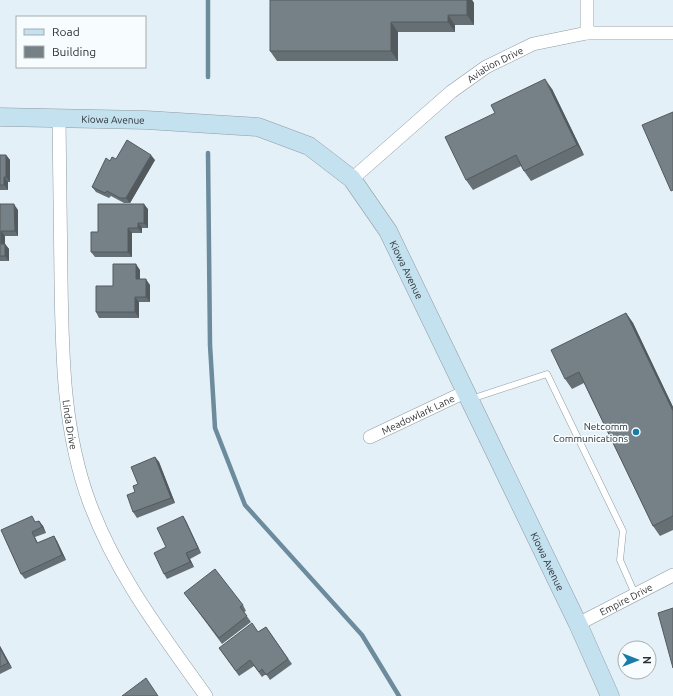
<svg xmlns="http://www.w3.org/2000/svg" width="673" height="696" viewBox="0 0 673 696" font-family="Ubuntu,sans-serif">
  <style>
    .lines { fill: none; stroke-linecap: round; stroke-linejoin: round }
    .stream { stroke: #6c8b9d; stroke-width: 4.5 }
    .lane-casing { stroke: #909ba2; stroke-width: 7 }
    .street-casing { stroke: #909ba2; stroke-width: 14 }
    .secondary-casing { stroke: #909ba2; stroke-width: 19 }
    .lane { stroke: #fff; stroke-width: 6 }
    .street { stroke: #fff; stroke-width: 13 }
    .secondary { stroke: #c4e1ef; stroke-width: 18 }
    .wall { fill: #656f74 }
    .shaded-wall { fill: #535a5e }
    .building { fill: #768187; stroke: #535a5e }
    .poi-dot { fill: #187ca8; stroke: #f7fcff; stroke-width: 1.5 }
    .labels { text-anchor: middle; stroke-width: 3; stroke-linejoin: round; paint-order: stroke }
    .street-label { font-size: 10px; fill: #2e3235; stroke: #f7fcff }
    .poi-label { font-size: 10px; fill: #2e3235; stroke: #f7fcff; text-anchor: end }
  </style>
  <rect width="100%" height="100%" fill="#e4f0f7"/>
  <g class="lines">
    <g class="stream">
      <path d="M208 0V77"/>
      <path d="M208 153 210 345 215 428 245 505 362 635 399 696"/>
    </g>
    <g class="lane-casing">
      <path id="lane" d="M471 399 547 374 623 531 620 560 635 594"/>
    </g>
    <g class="street-casing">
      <g id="street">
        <path d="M587 0V33"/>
        <path id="s1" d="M59 118C60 172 60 225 61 279 62 354 63 432 90 504 117 576 162 634 206 696"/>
        <path id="s2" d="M352 179 451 92 486 67 533 44 587 33H673"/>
        <path id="s3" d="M370 437 465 392"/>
        <path id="s4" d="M578 624 673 575"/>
      </g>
    </g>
    <g class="secondary-casing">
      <g id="secondary">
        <path id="s5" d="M0 117 146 120 258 127 309 146 352 179 388 231 578 624 610 696"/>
      </g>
    </g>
    <use href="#lane" class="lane"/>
    <use href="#street" class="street"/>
    <use href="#secondary" class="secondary"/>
  </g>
  <g class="wall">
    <path d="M270 0H472L474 3V25H455V32H398V61H277L270 51Z"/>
    <path d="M552 89 584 155 531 181 524 171 521 166 473 190 466 180Z"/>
    <path d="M0 155H6L10 160V182H8V190H0Z"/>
    <path d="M116 159 155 160 130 203H124L111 196 109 198 96 192 92 187 110 161Z"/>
    <path d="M0 204 18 210V236H5V244L9 249V261H0Z"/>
    <path d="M148 209V228H142V233H132V257H95L91 252 98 232Z"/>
    <path d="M140 270V279L150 285V302H139V318H99L96 312 113 286Z"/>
    <path d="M626 313 633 323 673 407V530L660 536 653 526 584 383 572 389 565 379Z"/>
    <path d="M155 457 159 462 175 503 137 518 133 512 135 492 138 484Z"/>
    <path d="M183 516 186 521 201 553 190 559 194 567 167 579 164 574Z"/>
    <path d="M39 521 43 526 46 533 35 537 38 543 54 536 57 541 66 560 25 579 21 574 1 530 36 522Z"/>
    <path d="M188 598 243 605 246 611 244 612 251 622 222 644Z"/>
    <path d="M266 627 292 664 270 680 266 674 262 677 254 666 239 676 219 648 258 632Z"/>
    <path d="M0 646 12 668 0 674Z"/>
  </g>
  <g class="shaded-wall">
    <path d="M467 0H472L474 3V25L467 15Z"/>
    <path d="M448 15 455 25V32L448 22Z"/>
    <path d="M391 22 398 32V61L391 51Z"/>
    <path d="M545 79 552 89 584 155 577 145Z"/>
    <path d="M6 155 10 160V182L6 177Z"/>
    <path d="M151 155 155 160 130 203 126 198Z"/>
    <path d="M4 177 8 182V190L4 185Z"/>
    <path d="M14 204 18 210V236L15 231Z"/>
    <path d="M144 204 148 209V228L144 223Z"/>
    <path d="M138 223 142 228V233L138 228Z"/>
    <path d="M128 228 132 233V257L128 252Z"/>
    <path d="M1 231 5 236V249L1 244Z"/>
    <path d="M5 244 9 249V261L5 256Z"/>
    <path d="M136 264 140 270V285L136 279Z"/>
    <path d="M146 279 150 285V302L146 297Z"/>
    <path d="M135 297 139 302V318L135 312Z"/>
    <path d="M626 313 633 323 673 407V411Z"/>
    <path d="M155 457 159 462 175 503 171 498Z"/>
    <path d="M183 516 186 521 201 553 198 548Z"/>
    <path d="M39 521 43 526 46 533 42 527Z"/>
    <path d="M54 536 57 541 66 560 62 555Z"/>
    <path d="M186 553 190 559 194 567 190 562Z"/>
    <path d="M0 646 12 668 8 663 0 648Z"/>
  </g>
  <g class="building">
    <path d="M270 0H467V15H448V22H391V51H270Z"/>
    <path d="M545 79 577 145 524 171 516 155 466 180 445 137 495 113 491 105Z"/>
    <path d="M673 112V190L671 191 642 125Z"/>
    <path d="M127 140 151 155 126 198H120L107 191 105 193 92 187 106 158 110 161 112 157 116 159Z"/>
    <path d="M0 155H6V177H4V185H0Z"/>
    <path d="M0 204H14L15 231H1V244H5V256H0Z"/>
    <path d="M98 204H144V223H138V228H128V252H91V232H98Z"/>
    <path d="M113 264H136V279H146V297H135V312H96V286H113Z"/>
    <path d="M626 313 673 411V516L653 526 579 372 565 379 551 350Z"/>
    <path d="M155 457 171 498 133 512 127 495 135 492 133 486 138 484 131 467Z"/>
    <path d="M32 516 35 522 39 521 42 527 32 532 37 543 54 536 62 555 21 574 1 530Z"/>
    <path d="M183 516 198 548 186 553 190 562 164 574 154 553 166 547 157 528Z"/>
    <path d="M215 569 243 605 240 607 247 616 219 638 184 593Z"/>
    <path d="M673 608V668L658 613Z"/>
    <path d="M252 623 258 632 266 627 288 659 266 675 262 669 259 672 250 660 236 671 219 648Z"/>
    <path d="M0 648 8 663 0 667Z"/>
    <path d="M146 678 158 696H122Z"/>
  </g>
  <circle class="poi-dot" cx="636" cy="432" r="4"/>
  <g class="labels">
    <g class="street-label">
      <text dy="4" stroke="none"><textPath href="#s2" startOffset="184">Aviation Drive</textPath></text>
      <text dy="4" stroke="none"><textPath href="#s5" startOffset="113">Kiowa Avenue</textPath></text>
      <text dy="4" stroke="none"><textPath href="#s5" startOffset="473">Kiowa Avenue</textPath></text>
      <text dy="4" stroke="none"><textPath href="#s3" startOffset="53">Meadowlark Lane</textPath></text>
      <text dy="4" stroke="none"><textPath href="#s1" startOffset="307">Linda Drive</textPath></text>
      <text dy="4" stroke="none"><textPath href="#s5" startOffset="797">Kiowa Avenue</textPath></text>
      <text dy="4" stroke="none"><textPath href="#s4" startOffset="54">Empire Drive</textPath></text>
    </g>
    <g class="poi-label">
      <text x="628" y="430">Netcomm<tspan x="628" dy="12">Communications</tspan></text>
    </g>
  </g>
  <rect x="16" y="16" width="130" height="52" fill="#f7fcff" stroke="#a7abae"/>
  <rect x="24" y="29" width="20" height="6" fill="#c4e1ef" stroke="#a7abae"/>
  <text x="52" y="36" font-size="12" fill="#2e3235">Road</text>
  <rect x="24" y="46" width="20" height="12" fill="#768187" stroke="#a7abae"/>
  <text x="52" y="56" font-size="12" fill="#2e3235">Building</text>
  <g transform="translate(637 660) rotate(90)"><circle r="19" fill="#f7fcff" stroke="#a7abae"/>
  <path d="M0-3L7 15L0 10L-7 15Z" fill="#187ca8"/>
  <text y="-6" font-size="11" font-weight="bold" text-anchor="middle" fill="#2e3235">N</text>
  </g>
</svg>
